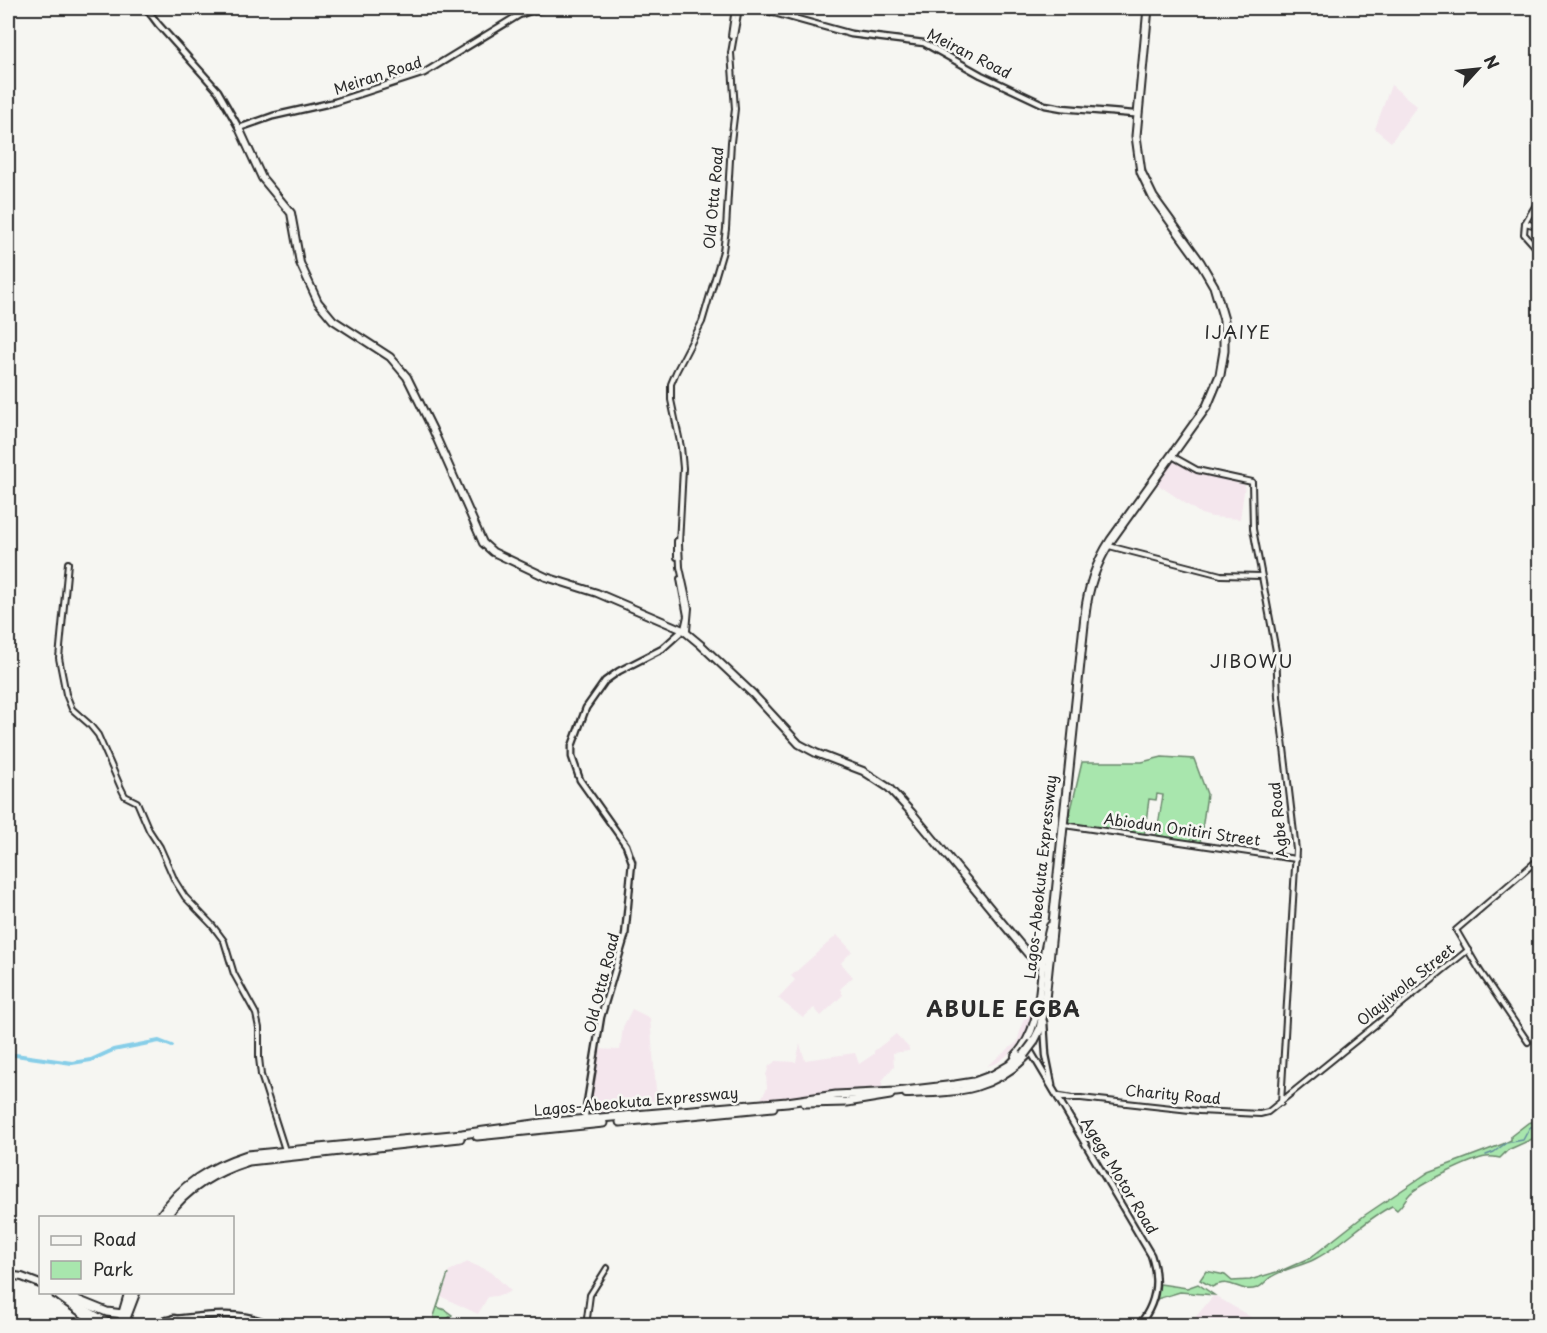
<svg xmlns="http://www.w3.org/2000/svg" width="1547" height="1333" viewBox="0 0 1547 1333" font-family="'Playpen Sans',sans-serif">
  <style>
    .built { fill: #f4e6ed }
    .green { fill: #a8e6ad; stroke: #6a886c; stroke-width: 1.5 }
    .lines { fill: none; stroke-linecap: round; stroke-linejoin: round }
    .stream { stroke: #628d9c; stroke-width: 1.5 }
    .river { stroke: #87cee8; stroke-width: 4 }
    .tertiary-casing { stroke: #2b2b2b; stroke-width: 8 }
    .secondary-casing { stroke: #2b2b2b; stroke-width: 9 }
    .primary-casing { stroke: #2b2b2b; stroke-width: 10 }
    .trunk-casing { stroke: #2b2b2b; stroke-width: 11 }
    .tertiary { stroke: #f6f6f2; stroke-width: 4 }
    .secondary { stroke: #f6f6f2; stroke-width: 4.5 }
    .primary { stroke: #f6f6f2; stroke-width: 6 }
    .trunk { stroke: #f6f6f2; stroke-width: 7 }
    .trunk-bridge-casing { stroke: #2b2b2b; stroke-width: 11; stroke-linecap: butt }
    .trunk-bridge { stroke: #f6f6f2; stroke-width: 7 }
    .labels { text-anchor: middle; stroke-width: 5; stroke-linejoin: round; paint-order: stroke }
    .street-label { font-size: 15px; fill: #2b2b2b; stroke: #f6f6f2 }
    .quarter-label { font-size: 18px; letter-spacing: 1.5px; fill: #2b2b2b; stroke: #f6f6f2 }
    .district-label { font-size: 21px; font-weight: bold; letter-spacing: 1.5px; fill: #2b2b2b; stroke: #f6f6f2 }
  </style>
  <rect width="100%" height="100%" fill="#f6f6f2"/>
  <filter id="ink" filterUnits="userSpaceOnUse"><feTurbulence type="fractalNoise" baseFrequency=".0167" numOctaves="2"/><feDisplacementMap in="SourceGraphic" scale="12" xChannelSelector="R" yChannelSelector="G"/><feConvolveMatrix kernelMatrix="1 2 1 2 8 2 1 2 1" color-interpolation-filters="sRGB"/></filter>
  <g filter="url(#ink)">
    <g class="built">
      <path d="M1391 85 1417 106 1391 142 1375 129Z"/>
      <path d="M1174 459 1200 474 1245 485 1240 519 1212 517 1201 514 1157 484Z"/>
      <path d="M837 935 852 951 841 963 853 977 840 989 843 995 821 1016 814 1008 803 1018 778 998 795 980 791 976Z"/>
      <path d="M632 1009 650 1018 656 1090 661 1102 635 1100 630 1115 602 1116 585 1102 593 1049 620 1050 623 1027Z"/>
      <path d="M1035 1010 1031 1023 1024 1038 1010 1053 997 1063 987 1066 1017 1042 1024 1018Z"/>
      <path d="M896 1034 909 1048V1051L893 1053 894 1066 882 1081V1091L865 1088 772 1101 761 1099 767 1088 766 1075 769 1066 776 1061 796 1062 800 1044 805 1060 855 1053 859 1064 874 1054V1051Z"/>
      <path d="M468 1262 491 1272 511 1291 503 1295 488 1297 478 1314 440 1296 449 1271Z"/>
      <path d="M1214 1295 1264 1325H1189Z"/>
    </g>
    <g class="green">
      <path d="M1162 757 1194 759 1207 794 1200 844 1156 838 1163 795 1157 794 1156 800 1149 799 1144 837 1067 827 1082 762H1142Z"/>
      <path d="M1539 1120V1136L1508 1150 1500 1158C1495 1157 1490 1156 1486 1157 1472 1159 1417 1185 1409 1195 1404 1200 1403 1205 1397 1210L1392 1206C1364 1220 1343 1245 1315 1259 1302 1266 1283 1269 1271 1277 1266 1280 1263 1286 1257 1288 1238 1294 1233 1276 1212 1287L1200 1280 1206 1271 1225 1275 1232 1281 1250 1280 1283 1270 1310 1258 1365 1215 1429 1172 1503 1144 1511 1140V1136L1528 1123Z"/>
      <path d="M448 1274 437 1307 445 1310 452 1315 440 1325H435L434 1316Z"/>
      <path d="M1160 1284 1187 1288 1198 1284 1214 1295 1180 1292 1157 1299Z"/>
    </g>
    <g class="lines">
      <path class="stream" d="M1486 1155 1494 1152 1506 1143 1523 1140 1530 1127H1540"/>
      <path class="river" d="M8 1054 72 1063 91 1060 113 1050 159 1041 172 1046"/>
      <g class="tertiary-casing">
        <g id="tertiary">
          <path d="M731 36 735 8"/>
          <path d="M1540 198 1525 223 1524 234 1540 252"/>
          <path d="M1525 223 1540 227"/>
          <path d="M1172 456 1197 470 1252 482 1253 529 1276 651 1278 697 1296 850 1281 1103"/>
          <path d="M677 541V557"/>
          <path d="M1109 546 1221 575 1261 576"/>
          <path d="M68 563 59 658 66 694 72 709 89 724 98 735 121 788 125 796 137 802 149 830 160 847 175 881 185 897 212 925 224 941 234 974 256 1014 259 1028V1058L261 1075 285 1150"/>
          <path d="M680 579 687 616 684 629"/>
          <path d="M687 631 689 608 680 567 679 544 683 468 681 447 671 400V384L676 372 702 322 723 251 726 229 731 142 735 109 731 53 739 8"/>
          <path d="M1064 825 1296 859"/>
          <path d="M1528 1042 1480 971 1456 930 1540 858"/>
          <path d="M1068 1098H1081L1199 1111 1260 1114 1268 1112 1468 950"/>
          <path d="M586 1326 590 1295 607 1268"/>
        </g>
      </g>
      <g class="secondary-casing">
        <g id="secondary">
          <path d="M146 8 158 24 218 91 239 128 273 116 335 102 424 73 519 15 538 8"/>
          <path d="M757 8 851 34 924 43 981 75 1045 105 1062 108 1134 114"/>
          <path d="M535 11 546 8"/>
          <path d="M1044 1022 1046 1055 1052 1085"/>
          <path d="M1028 1047 1151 1255C1160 1281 1156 1305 1138 1326"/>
          <path d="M1058 1096 1070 1098"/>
          <path d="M584 1121 601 1017 625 936 632 862 626 845 580 780 572 757V746L586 708 605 681 619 671 662 649 684 629"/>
          <path d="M126 1317 133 1326"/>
          <circle cx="174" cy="1321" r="3"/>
          <path d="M175 1319C207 1315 244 1310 273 1326"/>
          <path d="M141 1326 172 1319"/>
        </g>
      </g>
      <g class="primary-casing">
        <g id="primary">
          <path d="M239 128 262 178 291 213 300 263 318 302 333 320 390 357 407 377 433 430 483 543 493 552 546 577 597 593 683 630 701 645 753 694 799 744 816 753 863 771 889 788 912 813 1028 954 1043 965"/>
          <path d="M1015 1056C1042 1028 1038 989 1044 954 1045 945 1048 935 1050 926"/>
          <path d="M906 1094C957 1092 991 1093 1029 1054"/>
          <path d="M8 1275 22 1277 40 1284"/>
          <path d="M56 1295 73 1302 114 1326"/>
          <path d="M175 1326 176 1323"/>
        </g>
      </g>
      <g class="trunk-casing">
        <g id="trunk">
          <path d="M1033 1043 1040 1029 1044 1009 1085 615C1088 587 1096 563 1111 540L1207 406 1220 375 1224 351V320L1214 286 1200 262 1153 197 1141 172 1136 136 1148 8"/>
          <path d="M805 1103 847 1102 890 1095"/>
          <path d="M620 1122 773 1107"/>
          <path d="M477 1136 603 1123"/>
          <path d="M159 1218C181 1184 210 1167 247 1155L462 1134 542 1123 787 1102 836 1095 896 1092 955 1085 974 1082 993 1075 1010 1065 1022 1053"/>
          <path d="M165 1218C186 1188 215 1172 249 1161L460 1138"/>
          <path d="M65 1295 107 1312 123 1314"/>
          <path d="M60 1297 101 1326"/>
          <path d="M122 1316 129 1292"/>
          <path d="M123 1326 136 1292"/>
        </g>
      </g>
      <use href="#tertiary" class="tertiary"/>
      <use href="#secondary" class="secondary"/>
      <use href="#primary" class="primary"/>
      <use href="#trunk" class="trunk"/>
      <g class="trunk-bridge-casing">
        <path id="trunk-bridge" d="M1024 1055 1033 1043"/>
      </g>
      <use href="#trunk-bridge" class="trunk-bridge"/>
    </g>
  </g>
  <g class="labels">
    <g class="street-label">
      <text transform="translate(969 54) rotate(27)" y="5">Meiran Road</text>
      <text transform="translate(378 76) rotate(-18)" y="5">Meiran Road</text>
      <text transform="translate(714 198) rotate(-85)" y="5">Old Otta Road</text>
      <text transform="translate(1279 820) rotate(-96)" y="5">Agbe Road</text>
      <text transform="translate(1182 830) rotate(8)" y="5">Abiodun Onitiri Street</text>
      <text transform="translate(1041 877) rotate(-84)" y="5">Lagos-Abeokuta Expressway</text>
      <text transform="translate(602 983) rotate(-76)" y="5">Old Otta Road</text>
      <text transform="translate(1406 985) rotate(-39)" y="5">Olayiwola Street</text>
      <text transform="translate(1173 1095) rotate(5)" y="5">Charity Road</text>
      <text transform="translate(636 1102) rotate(-5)" y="5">Lagos-Abeokuta Expressway</text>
      <text transform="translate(1119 1176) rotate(59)" y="5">Agege Motor Road</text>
    </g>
    <g class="quarter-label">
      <text x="1238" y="339">IJAIYE</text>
      <text x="1252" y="668">JIBOWU</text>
    </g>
    <g class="district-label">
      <text x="1004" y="1017">ABULE EGBA</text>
    </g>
  </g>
  <rect width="1547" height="1333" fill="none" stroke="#f6f6f2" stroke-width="30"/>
  <rect x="15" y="15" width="1517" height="1303" fill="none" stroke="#2b2b2b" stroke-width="2" filter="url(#ink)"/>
  <rect x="39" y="1216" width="195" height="78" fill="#f6f6f2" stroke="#a5a5a2" stroke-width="1.5"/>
  <rect x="51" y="1236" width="30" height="9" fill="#f6f6f2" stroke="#a5a5a2" stroke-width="1.5"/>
  <text x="93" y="1246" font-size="18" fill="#2b2b2b">Road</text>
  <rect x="51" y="1261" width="30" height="18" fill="#a8e6ad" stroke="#a5a5a2" stroke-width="1.5"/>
  <text x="93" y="1276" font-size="18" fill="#2b2b2b">Park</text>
  <g transform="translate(1478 69) rotate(63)" stroke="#f6f6f2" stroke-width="4.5" paint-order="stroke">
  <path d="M0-4.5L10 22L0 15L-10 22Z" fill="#2b2b2b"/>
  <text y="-9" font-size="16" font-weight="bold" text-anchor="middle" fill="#2b2b2b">N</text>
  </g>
</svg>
